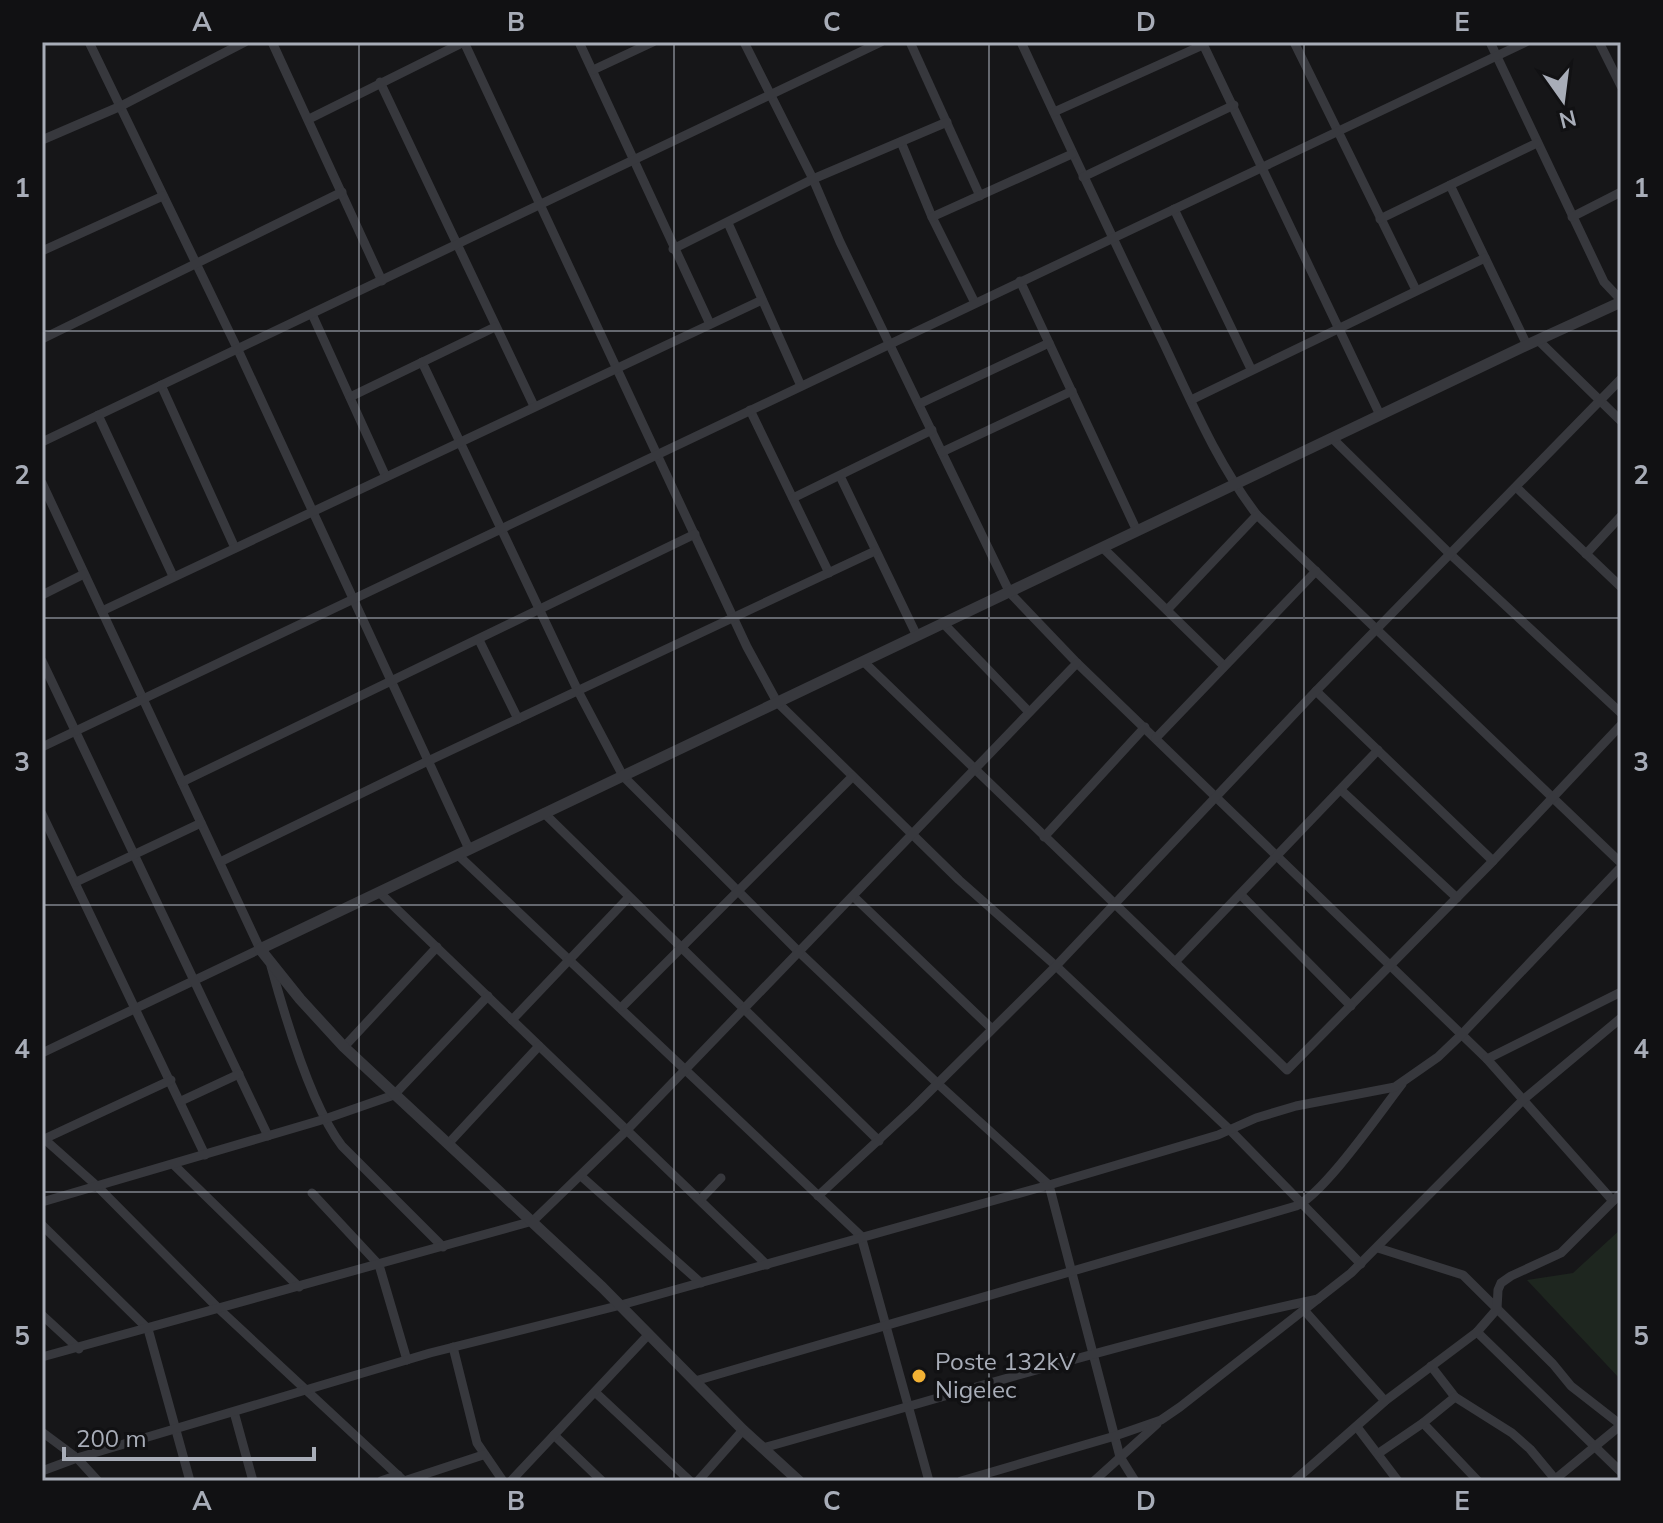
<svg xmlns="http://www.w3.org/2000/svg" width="1663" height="1523" viewBox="0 0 1663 1523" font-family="Mulish,sans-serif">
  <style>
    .green { fill: #1e261f }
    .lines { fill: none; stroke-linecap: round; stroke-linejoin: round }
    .minor { stroke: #37383d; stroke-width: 9 }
    .tertiary { stroke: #37383d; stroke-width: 11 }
    .grid { fill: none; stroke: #a8adb8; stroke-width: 2; stroke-opacity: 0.55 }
    .poi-dot { fill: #f2b134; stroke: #111113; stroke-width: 3 }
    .labels { text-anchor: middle; stroke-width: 7; stroke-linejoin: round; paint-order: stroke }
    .poi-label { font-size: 24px; fill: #a8adb8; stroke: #111113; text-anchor: start }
    .neatline { fill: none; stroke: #a8adb8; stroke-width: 3 }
    .grid-label { font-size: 26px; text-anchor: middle; font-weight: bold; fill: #a8adb8 }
  </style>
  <rect width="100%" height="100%" fill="#161618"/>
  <path class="green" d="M1621 1229V1380L1527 1280 1573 1273Z"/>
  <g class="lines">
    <g class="minor">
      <path d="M89 42 238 350 469 849"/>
      <path d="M272 42 382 281"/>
      <path d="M464 42 747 647 777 702 959 880 1056 966 1230 1130 1361 1264"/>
      <path d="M579 42 710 324"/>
      <path d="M744 42 813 179 840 242 1010 593 1077 663 1487 1059 1613 1201"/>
      <path d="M910 42 980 196"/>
      <path d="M1021 42C1068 143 1115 244 1164 344 1192 403 1217 463 1257 515L1621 863"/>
      <path d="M1202 42 1380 415"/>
      <path d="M1294 42 1416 290"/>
      <path d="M1490 42 1604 282 1621 300"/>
      <path d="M1599 42 1621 86"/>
      <path d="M593 70 653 42"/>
      <path d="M380 82 534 406"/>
      <path d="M1054 112 1203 45"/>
      <path d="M309 119 464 42"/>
      <path d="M42 140 121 106 245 42"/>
      <path d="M901 142 932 217 975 303"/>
      <path d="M1083 177 1234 105"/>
      <path d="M1450 185 1527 345"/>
      <path d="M1174 209 1251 369"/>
      <path d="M932 217 1072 154"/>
      <path d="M1572 217 1621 192"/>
      <path d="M1380 219 1537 143"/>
      <path d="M728 223 801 386"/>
      <path d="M673 249 813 179 947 122"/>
      <path d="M42 251 163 196"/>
      <path d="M1020 281 1137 531"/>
      <path d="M312 314 386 477"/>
      <path d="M42 339 342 192"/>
      <path d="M1538 340 1621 421"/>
      <path d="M422 362 578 691 623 776 798 951 937 1083 1049 1185 1120 1457 1135 1481"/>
      <path d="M161 385 235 548"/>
      <path d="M350 397 495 327"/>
      <path d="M1191 400 1485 258"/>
      <path d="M919 404 1049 343"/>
      <path d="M750 410 829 573"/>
      <path d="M98 415 173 576"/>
      <path d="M1332 438 1450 554 1621 713"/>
      <path d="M42 442 881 42"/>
      <path d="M942 452 1072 391"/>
      <path d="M840 476 917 636"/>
      <path d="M42 483 260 949 42 1053"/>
      <path d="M1516 487 1621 587"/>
      <path d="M793 498 932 430"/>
      <path d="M1103 548 1224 666"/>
      <path d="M1586 554 1621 516"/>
      <path d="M42 595 84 574"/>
      <path d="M1167 610 1257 515"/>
      <path d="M102 611 762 300"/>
      <path d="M943 623 1029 712"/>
      <path d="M479 640 518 719"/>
      <path d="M42 661 268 1136"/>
      <path d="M864 662 1287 1070 1493 861 1621 725"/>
      <path d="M1316 691 1493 861"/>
      <path d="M1156 738 1316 571"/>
      <path d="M42 747 1526 42"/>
      <path d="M182 782 695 534"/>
      <path d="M1341 790 1457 898"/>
      <path d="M544 813 879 1141"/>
      <path d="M42 814 205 1155"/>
      <path d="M1044 837 1145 727"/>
      <path d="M458 855 861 1236 929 1481"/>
      <path d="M220 862 428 761 875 551"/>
      <path d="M76 882 201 823"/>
      <path d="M379 892 767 1265"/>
      <path d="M1241 895 1351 1006"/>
      <path d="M853 896 991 1028"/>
      <path d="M1175 962 1378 750"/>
      <path d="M271 966C285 1017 311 1106 342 1146L443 1247"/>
      <path d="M622 1007 852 777"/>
      <path d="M512 1020 629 897"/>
      <path d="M344 1047 437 947"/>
      <path d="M1487 1059 1621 992"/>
      <path d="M181 1101 239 1074"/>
      <path d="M42 1137 97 1186 219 1309 404 1481"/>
      <path d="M42 1140 171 1080"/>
      <path d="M448 1144 539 1046"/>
      <path d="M174 1165 299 1287"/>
      <path d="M581 1176 701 1283"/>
      <path d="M312 1193 379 1265 407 1360"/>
      <path d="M818 1196 913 1108 1056 966 1316 691 1621 379"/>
      <path d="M700 1200 721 1178"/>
      <path d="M42 1202 325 1119 394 1095 488 996"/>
      <path d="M42 1225 148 1329 190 1481"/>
      <path d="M1378 1248 1463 1275 1553 1364 1571 1386 1621 1425"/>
      <path d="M1304 1310 1385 1401"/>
      <path d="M42 1315 79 1349"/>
      <path d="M1477 1332 1621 1472"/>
      <path d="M453 1347 477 1443 503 1481"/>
      <path d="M42 1357 533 1221 627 1130 1077 663"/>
      <path d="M1431 1366 1455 1397 1512 1433 1530 1449 1555 1479"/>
      <path d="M695 1381 1296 1206C1324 1194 1381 1111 1402 1084"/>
      <path d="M595 1392 690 1481"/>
      <path d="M234 1412 253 1481"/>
      <path d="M1423 1423 1478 1481"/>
      <path d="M1357 1427 1398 1481"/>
      <path d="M42 1432 77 1458"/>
      <path d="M554 1435 602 1481"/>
      <path d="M763 1448C948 1396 1130 1339 1318 1299"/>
      <path d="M1379 1453 1423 1423 1455 1397"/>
      <path d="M42 1471 77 1458"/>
      <path d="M98 1481 77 1458 430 1353 621 1305 1049 1185 1218 1135 1256 1118 1296 1106 1395 1087 1438 1057 1461 1035 1621 867"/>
      <path d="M381 1481 398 1475"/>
      <path d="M404 1481 483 1455"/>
      <path d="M511 1481 649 1334"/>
      <path d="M698 1481 743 1430"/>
      <path d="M961 1481 1115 1436 1161 1420 1180 1407 1351 1273 1524 1099 1621 1018"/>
      <path d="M1094 1481 1157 1424"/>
      <path d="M1294 1481 1385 1401 1477 1332 1497 1309 1498 1290 1501 1283 1511 1276 1561 1253 1621 1193"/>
      <path d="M1553 1481 1621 1425"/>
    </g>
    <path class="tertiary" d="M799 1481 743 1430 602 1287 344 1047 300 999 260 949 1527 345 1621 302"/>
  </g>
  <path class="grid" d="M359 42V1481M674 42V1481M989 42V1481M1304 42V1481M42 331H1621M42 618H1621M42 905H1621M42 1192H1621"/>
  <circle class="poi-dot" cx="919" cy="1376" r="8"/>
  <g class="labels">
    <g class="poi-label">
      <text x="935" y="1370">Poste 132kV<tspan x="935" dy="28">Nigelec</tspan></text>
    </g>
  </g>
  <rect width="1663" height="1523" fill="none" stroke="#111113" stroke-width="88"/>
  <g transform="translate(1563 100) rotate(166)" stroke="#111113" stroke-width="6" paint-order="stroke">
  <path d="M0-6L14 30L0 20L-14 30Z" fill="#a8adb8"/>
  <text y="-12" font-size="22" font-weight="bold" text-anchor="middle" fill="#a8adb8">N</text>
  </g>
  <path d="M64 1447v12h250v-12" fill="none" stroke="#a8adb8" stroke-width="4"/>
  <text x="76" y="1447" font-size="24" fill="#a8adb8" stroke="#111113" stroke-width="6" paint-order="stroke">200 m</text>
  <rect x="44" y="44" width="1575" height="1435" class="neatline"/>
  <g class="grid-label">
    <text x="202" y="31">A</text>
    <text x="516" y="31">B</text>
    <text x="832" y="31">C</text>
    <text x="1146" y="31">D</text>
    <text x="1462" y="31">E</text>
    <text x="22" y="197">1</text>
    <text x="1641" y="197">1</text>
    <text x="22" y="484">2</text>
    <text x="1641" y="484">2</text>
    <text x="22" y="771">3</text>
    <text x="1641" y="771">3</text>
    <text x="22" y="1058">4</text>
    <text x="1641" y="1058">4</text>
    <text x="22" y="1345">5</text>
    <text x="1641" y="1345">5</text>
    <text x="202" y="1510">A</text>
    <text x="516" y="1510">B</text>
    <text x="832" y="1510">C</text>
    <text x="1146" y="1510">D</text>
    <text x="1462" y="1510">E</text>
  </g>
</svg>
